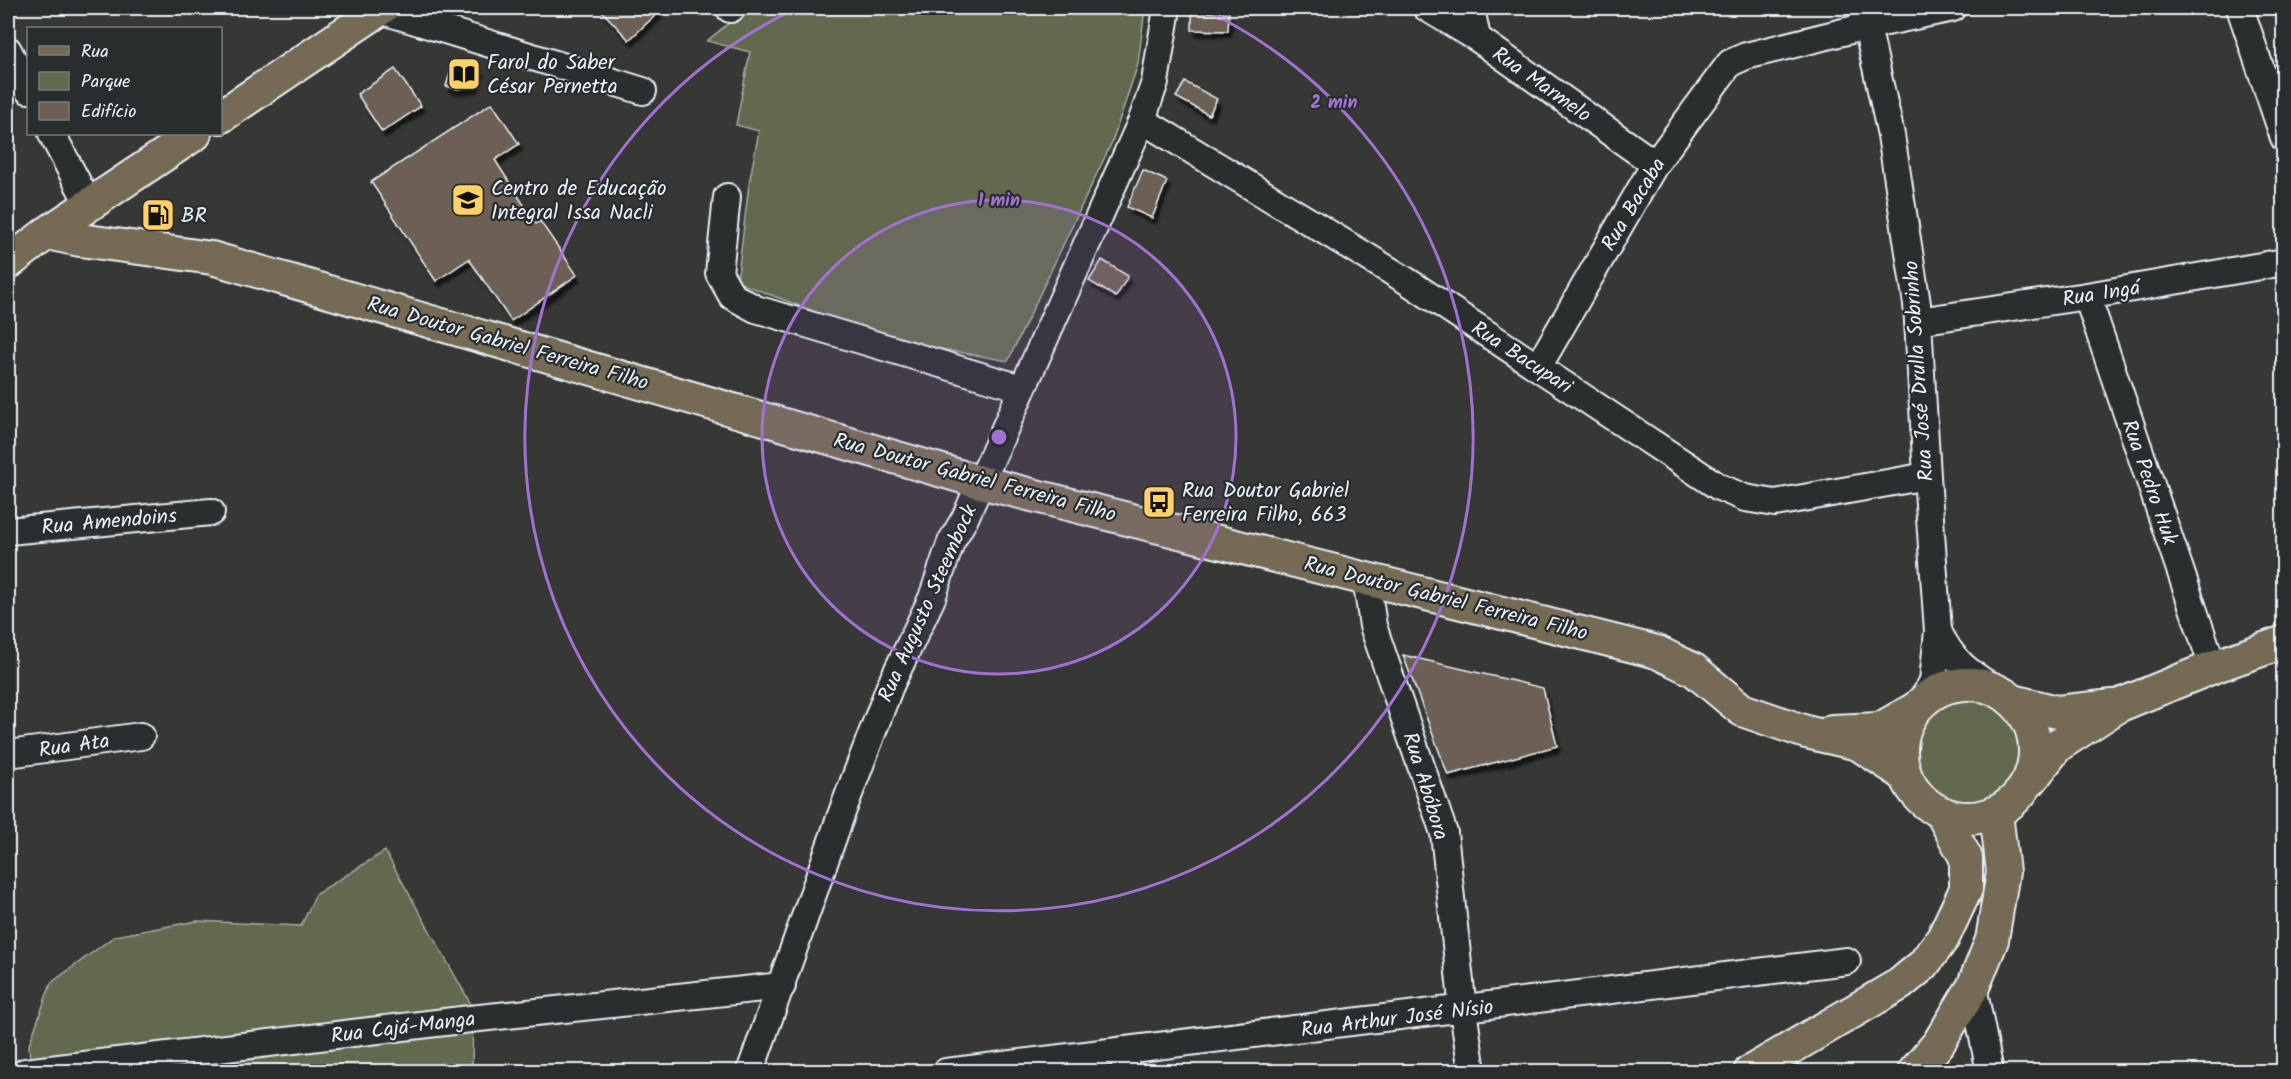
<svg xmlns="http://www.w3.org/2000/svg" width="2291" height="1079" viewBox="0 0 2291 1079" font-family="Kalam,sans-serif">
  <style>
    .green { fill: #62694f; stroke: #a5ada4; stroke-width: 1.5 }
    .building { fill: #6c5f53; stroke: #e8f1f8; stroke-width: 1.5; filter: url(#shadow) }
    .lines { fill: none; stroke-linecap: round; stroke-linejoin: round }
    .minor-casing { stroke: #e8f1f8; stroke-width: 30 }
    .major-casing { stroke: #e8f1f8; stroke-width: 36 }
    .minor { stroke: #2a2d2e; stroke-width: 26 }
    .major { stroke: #746b52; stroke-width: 32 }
    .ring { fill: none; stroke: #a171d3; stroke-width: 3 }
    .labels { text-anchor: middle; stroke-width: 4.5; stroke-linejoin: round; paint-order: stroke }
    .poi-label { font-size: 21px; fill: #e8f1f8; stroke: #2a2d2e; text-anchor: start }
    .street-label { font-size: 21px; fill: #e8f1f8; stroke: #2a2d2e }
    .centre { fill: #a171d3; stroke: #2a2d2e; stroke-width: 3 }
    .ring-label { font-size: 18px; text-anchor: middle; font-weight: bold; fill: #a171d3; stroke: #2a2d2e; stroke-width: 4.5; stroke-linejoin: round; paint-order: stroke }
  </style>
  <defs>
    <filter id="shadow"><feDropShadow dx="3.5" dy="6" stdDeviation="1.5" flood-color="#0009"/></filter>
  </defs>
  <rect width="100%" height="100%" fill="#373735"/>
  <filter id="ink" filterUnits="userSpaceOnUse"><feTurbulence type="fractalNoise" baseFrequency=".0167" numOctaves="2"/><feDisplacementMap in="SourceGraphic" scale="12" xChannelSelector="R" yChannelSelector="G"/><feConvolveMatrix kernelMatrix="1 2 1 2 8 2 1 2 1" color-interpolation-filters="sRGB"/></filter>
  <g filter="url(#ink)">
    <g class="green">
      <path d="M747 8H1145L1138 64 1112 142 1008 361 886 339 737 282 749 184 759 131 736 125 750 52 707 41Z"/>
      <circle cx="1969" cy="751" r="55"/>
      <path d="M385 851 473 1008 472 1071H31L29 1045 51 983 115 936 197 921 301 926 316 894Z"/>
    </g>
    <g class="building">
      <path d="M599 8H663L629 40Z"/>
      <path d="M1192 12 1229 13 1228 31 1192 30Z"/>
      <path d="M454 60 480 69 474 86 457 89 446 86Z"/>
      <path d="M395 69 421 106 382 132 357 94Z"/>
      <path d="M1185 82 1217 99 1209 115 1176 97Z"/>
      <path d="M492 103 519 144 495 160 536 224 540 221 577 275 511 321 469 259 436 281 371 182Z"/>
      <path d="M1143 170 1167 181 1152 218 1127 207Z"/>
      <path d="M1102 260 1128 276 1116 297 1089 281Z"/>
      <path d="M1403 655 1543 688 1557 746 1448 775Z"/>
    </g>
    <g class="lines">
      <g class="minor-casing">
        <g id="minor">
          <path d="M1427 8 1477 38 1655 164"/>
          <path d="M1471 8 1477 38"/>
          <path d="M1863 8 1891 135 1917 304 1927 476 1938 631 1933 681 1921 703"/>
          <path d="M2240 8 2284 138"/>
          <path d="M730 9 732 8"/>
          <path d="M380 10 643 91"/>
          <path d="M8 50 28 90"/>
          <path d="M1142 120 1407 281 1719 487 1745 498 1775 503 1927 476"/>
          <path d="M52 134 89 205"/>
          <path d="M727 197 719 273 732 296 756 309 1021 388"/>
          <path d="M2087 296 2213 667"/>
          <path d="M1918 321 2087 296 2284 262"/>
          <path d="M1538 367 1655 164 1730 63 1746 56 1867 26 1953 8"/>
          <path d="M8 531 211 512"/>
          <path d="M1366 577 1373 626 1444 833 1463 1010 1472 1072"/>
          <path d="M1938 631C1952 661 1968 672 1995 689"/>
          <path d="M8 754 141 736"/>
          <path d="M1973 987 1990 1072"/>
          <path d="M1124 1050 1126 1072"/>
          <path d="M25 1072 470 1019 782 986"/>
          <path d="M750 1072 841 815 890 686 932 598 951 542 965 518 1142 120 1155 82 1167 8"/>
          <path d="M946 1072 1847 961"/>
        </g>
      </g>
      <g class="major-casing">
        <g id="major">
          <path d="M220 117 382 8"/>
          <path d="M47 233 80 240 212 258 980 482 1657 652 1694 670 1742 710 1806 732 1858 744 1905 775"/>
          <path d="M8 263 47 233 195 134"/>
          <circle cx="1968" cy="751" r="67"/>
          <path d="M2013 701 2057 712 2113 706"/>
          <path d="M1832 731 1880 729 1915 709"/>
          <path d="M2031 780 2057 746 2120 705 2213 667 2284 642"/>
          <path d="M1750 1072 1900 984 1923 965 1943 938 1966 889V858L1942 814"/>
          <path d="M1914 1072 1938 1044 1973 987 1992 940 2003 872 1996 813"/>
        </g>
      </g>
      <use href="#minor" class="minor"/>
      <use href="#major" class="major"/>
    </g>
  </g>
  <circle cx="999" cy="437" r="237" fill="#a171d3" fill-opacity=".12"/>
  <g class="ring">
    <circle cx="999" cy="437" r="237"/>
    <path d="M1203 9A474 474 0 1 1 795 9"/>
  </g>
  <defs>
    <g id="library-square" transform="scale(1.725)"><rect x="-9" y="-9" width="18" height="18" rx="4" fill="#ffd166" stroke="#2a2d2e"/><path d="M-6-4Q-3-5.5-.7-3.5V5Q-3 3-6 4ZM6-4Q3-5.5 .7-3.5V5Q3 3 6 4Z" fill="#111"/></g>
    <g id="school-square" transform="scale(1.725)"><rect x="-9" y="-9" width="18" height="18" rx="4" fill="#ffd166" stroke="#2a2d2e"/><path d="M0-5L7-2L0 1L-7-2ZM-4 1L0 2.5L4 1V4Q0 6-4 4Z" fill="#111"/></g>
    <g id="fuel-square" transform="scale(1.725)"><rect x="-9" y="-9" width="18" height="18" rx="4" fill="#ffd166" stroke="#2a2d2e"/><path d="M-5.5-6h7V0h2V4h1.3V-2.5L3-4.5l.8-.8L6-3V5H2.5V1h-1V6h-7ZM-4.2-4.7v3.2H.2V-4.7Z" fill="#111"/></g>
    <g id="bus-square" transform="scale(1.725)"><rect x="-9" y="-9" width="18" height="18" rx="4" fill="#ffd166" stroke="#2a2d2e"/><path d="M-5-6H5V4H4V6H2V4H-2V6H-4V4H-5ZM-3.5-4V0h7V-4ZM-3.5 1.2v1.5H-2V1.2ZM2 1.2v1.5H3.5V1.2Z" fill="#111"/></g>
  </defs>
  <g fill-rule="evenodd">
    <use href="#library-square" x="464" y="74"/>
    <use href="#school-square" x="468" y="200"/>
    <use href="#fuel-square" x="158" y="215"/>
    <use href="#bus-square" x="1159" y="502"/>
  </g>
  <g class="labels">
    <g class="poi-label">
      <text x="487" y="69">Farol do Saber<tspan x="487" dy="24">César Pernetta</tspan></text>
      <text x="491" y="195">Centro de Educação<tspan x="491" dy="24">Integral Issa Nacli</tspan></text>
      <text x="181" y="222">BR</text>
      <text x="1182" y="497">Rua Doutor Gabriel<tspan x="1182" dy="24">Ferreira Filho, 663</tspan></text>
    </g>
    <g class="street-label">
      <text transform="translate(1542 84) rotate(35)" y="7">Rua Marmelo</text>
      <text transform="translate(1633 204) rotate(-59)" y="7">Rua Bacaba</text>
      <text transform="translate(2101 293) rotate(-9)" y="7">Rua Ingá</text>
      <text transform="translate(508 343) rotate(16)" y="7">Rua Doutor Gabriel Ferreira Filho</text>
      <text transform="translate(1522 357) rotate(33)" y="7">Rua Bacupari</text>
      <text transform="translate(1918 371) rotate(-94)" y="7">Rua José Drulla Sobrinho</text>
      <text transform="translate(975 477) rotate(15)" y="7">Rua Doutor Gabriel Ferreira Filho</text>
      <text transform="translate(2150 482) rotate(71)" y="7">Rua Pedro Huk</text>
      <text transform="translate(109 521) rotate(-5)" y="7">Rua Amendoins</text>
      <text transform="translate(1446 598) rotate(14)" y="7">Rua Doutor Gabriel Ferreira Filho</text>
      <text transform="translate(927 603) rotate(-66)" y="7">Rua Augusto Steembock</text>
      <text transform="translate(74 745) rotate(-8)" y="7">Rua Ata</text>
      <text transform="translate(1426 786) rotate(73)" y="7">Rua Abóbora</text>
      <text transform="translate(1397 1018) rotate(-7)" y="7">Rua Arthur José Nísio</text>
      <text transform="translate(403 1027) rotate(-7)" y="7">Rua Cajá-Manga</text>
    </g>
  </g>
  <circle cx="999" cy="437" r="9" class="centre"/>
  <g class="ring-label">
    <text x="1334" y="108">2 min</text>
    <text x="999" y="206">1 min</text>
  </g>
  <rect width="2291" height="1079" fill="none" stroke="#2a2d2e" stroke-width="30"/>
  <rect x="15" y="15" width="2261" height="1049" fill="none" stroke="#e8f1f8" stroke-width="2" filter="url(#ink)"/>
  <rect x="27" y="27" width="195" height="108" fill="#2a2d2e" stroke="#767b7f" stroke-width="1.5"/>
  <rect x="39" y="46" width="30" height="9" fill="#746b52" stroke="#767b7f" stroke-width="1.5"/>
  <text x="81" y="57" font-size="18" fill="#e8f1f8">Rua</text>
  <rect x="39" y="72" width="30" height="18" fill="#62694f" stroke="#767b7f" stroke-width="1.5"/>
  <text x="81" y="87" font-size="18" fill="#e8f1f8">Parque</text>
  <rect x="39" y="102" width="30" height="18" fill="#6c5f53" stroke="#767b7f" stroke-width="1.5"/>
  <text x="81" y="117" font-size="18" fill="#e8f1f8">Edifício</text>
</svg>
